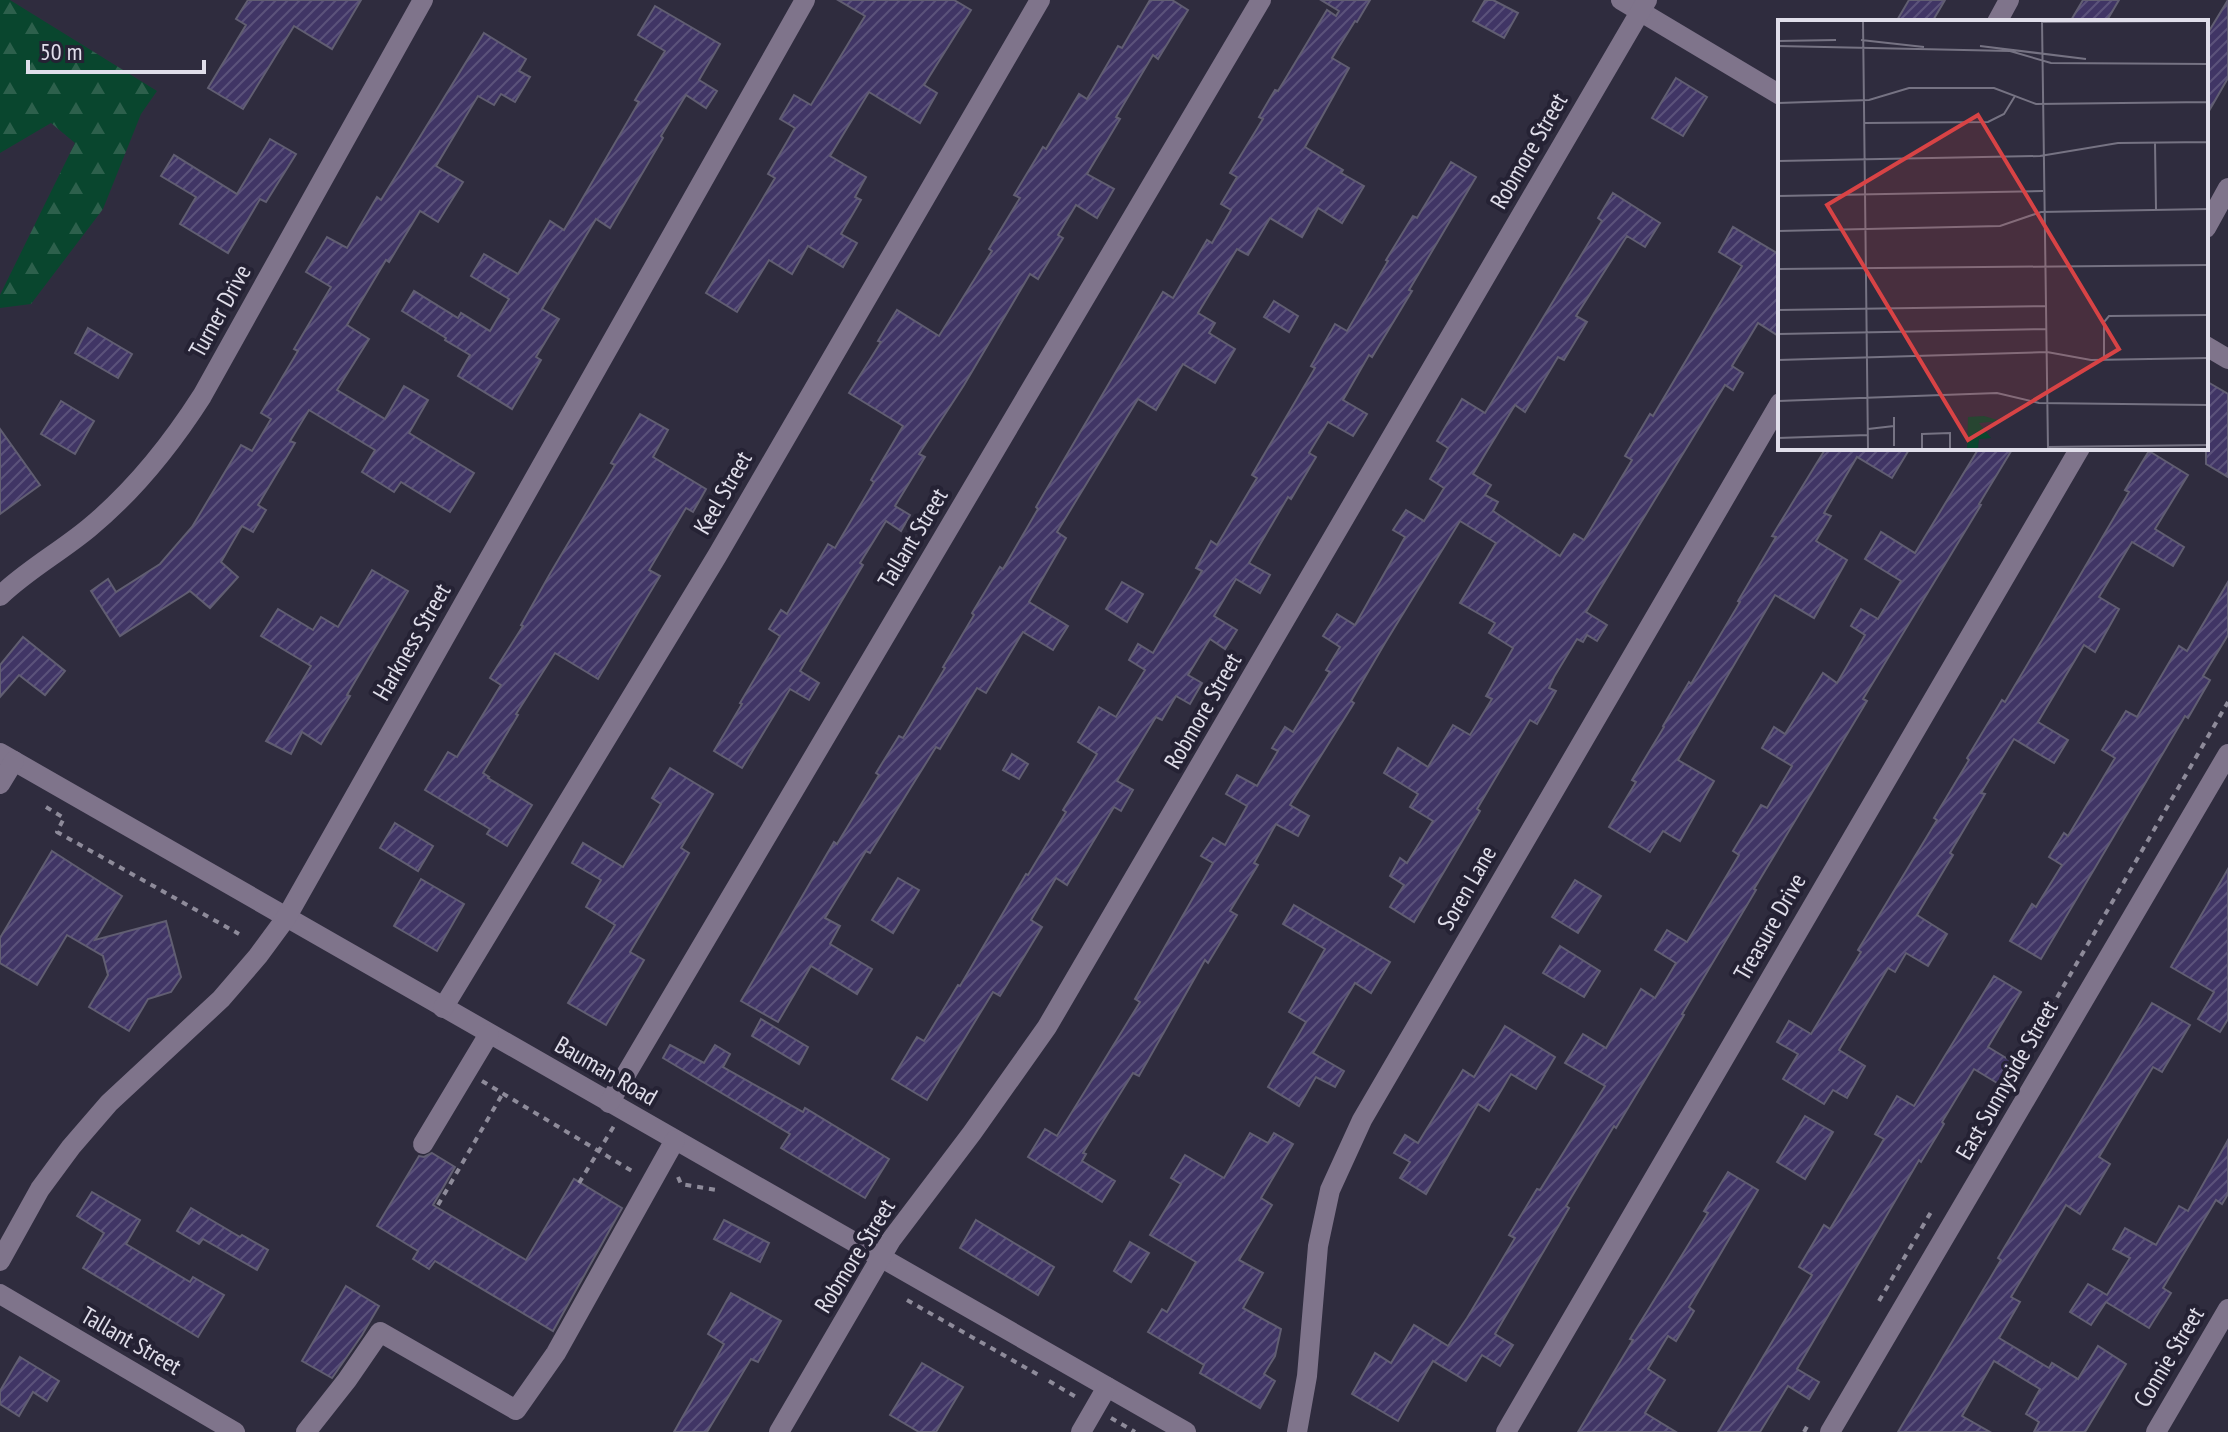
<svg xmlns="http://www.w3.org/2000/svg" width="2228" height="1432" viewBox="0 0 2228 1432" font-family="'PT Sans Narrow',sans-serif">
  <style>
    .forest { fill: url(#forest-firs) }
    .building { fill: url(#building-hatch); stroke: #615e72; stroke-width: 2 }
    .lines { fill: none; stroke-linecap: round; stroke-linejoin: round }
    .path { stroke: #8e8b9a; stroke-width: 4; stroke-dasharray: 6 6; stroke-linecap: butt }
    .minor { stroke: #7f748b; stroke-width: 20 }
    .labels { text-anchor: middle; stroke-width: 8; stroke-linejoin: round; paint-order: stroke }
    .street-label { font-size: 24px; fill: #e0deea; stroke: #252234 }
    .inset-road { fill: none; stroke: #767383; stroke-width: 2 }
    .view { fill: #d84345; fill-opacity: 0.15; stroke: #d84345; stroke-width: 4 }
    .inset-edge { fill: none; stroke: #e0deea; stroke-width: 4 }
  </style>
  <defs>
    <pattern id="forest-firs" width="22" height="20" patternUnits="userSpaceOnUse" patternTransform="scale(2)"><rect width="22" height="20" fill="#09462e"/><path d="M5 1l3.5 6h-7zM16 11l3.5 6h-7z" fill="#2d604c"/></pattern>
    <pattern id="building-hatch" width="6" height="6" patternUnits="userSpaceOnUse" patternTransform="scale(2)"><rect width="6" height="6" fill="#403565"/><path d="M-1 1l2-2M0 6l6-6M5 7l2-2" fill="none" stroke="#5b527b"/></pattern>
  </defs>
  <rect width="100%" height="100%" fill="#2f2c3e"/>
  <path class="forest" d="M0 0H10L157 91 141 114 103 209 31 304 0 308V295L75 143 51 123 0 153Z"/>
  <g class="building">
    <path d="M248 0H361L332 49 294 26 243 109 208 88 246 25 236 19Z"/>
    <path d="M838 0H954L971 10 924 85 937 93 920 123 869 92 830 156 866 177 855 197 861 200 841 234 857 243 843 267 808 246 792 274 769 260 737 312 706 293 775 178 768 174 795 128 780 119 794 95 811 105 865 16Z"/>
    <path d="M1150 0H1172L1188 10 1158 59 1153 55 1116 117 1120 119 1087 174 1114 189 1097 218 1076 205 1058 235 1063 238 1038 279 1030 274 964 385 919 454 925 457 895 506 910 515 901 531 886 521 860 563 863 565 800 671 819 683 809 700 790 689 742 768 714 751 742 704 740 703 780 636 769 629 781 610 787 614 828 544 835 548 874 482 871 480 903 426 849 393 881 342 878 341 897 310 939 336 992 251 989 249 1020 198 1014 195 1043 147 1046 149 1079 94 1087 99 1118 46 1122 48Z"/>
    <path d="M1321 0H1370L1357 22 1355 21 1332 58 1349 68 1305 147 1343 170 1341 173 1364 186 1342 223 1318 208 1302 237 1270 218 1248 255 1237 249 1198 313 1215 323 1209 333 1235 349 1215 383 1183 364 1156 410 1138 399 1057 532 1066 538 1029 602 1068 626 1053 650 1023 632 986 693 977 688 940 749 936 747 870 853 866 851 825 918 840 926 830 944 872 969 857 994 811 966 778 1022 741 1001 834 842 837 844 879 775 876 773 899 736 903 738 945 668 943 667 974 615 972 613 1000 567 1003 569 1038 509 1036 507 1163 292 1173 298 1207 240 1212 243 1231 210 1221 204 1237 177 1230 173 1263 119 1259 117 1275 90 1278 91 1327 10 1336 16 1339 11Z"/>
    <path d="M1485 0H1493L1518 13 1504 38 1473 21Z"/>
    <path d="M1909 0H1945L1932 22H1896Z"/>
    <path d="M2083 0H2119L2106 22H2070Z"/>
    <path d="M2228 0V78L2206 116V36Z"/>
    <path d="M655 6 720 44 699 80 717 91 706 108 686 95 661 136 663 138 610 228 596 219 542 309 559 319 536 357 541 360 512 409 458 376 470 355 445 340 446 338 402 311 414 291 458 318 461 313 490 331 509 299 471 276 484 254 518 274 550 221 564 230 639 102 635 100 665 51 638 35Z"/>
    <path d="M484 33 526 59 519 71 530 77 515 102 501 94 494 105 478 96 436 166 463 182 438 222 420 211 389 262 386 260 347 325 369 339 337 390 385 419 404 386 428 400 409 433 474 473 450 512 401 482 394 492 362 472 375 450 309 410 290 441 295 443 258 505 266 510 253 532 242 526 221 562 238 577 210 608 190 591 120 636 91 591 108 579 116 592 160 564 192 527 241 445 252 451 271 419 261 413 298 351 294 349 331 287 306 272 327 237 347 248 377 197 381 200Z"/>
    <path d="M1676 78 1707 97 1683 136 1652 118Z"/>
    <path d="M270 139 296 154 266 202 260 199 228 253 180 224 196 197 161 176 174 155 237 194Z"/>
    <path d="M1451 162 1476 177 1409 290 1412 291 1372 357 1369 355 1343 400 1367 414 1353 436 1328 422 1309 453 1316 457 1291 499 1288 497 1249 563 1270 575 1260 593 1236 579 1214 616 1237 630 1225 649 1210 639 1188 675 1202 683 1190 704 1176 696 1162 720 1156 717 1117 781 1133 790 1121 811 1114 807 1067 885 1056 878 1031 920 1042 927 1000 996 993 992 927 1100 892 1079 917 1037 924 1041 958 985 960 986 1026 874 1028 875 1066 812 1063 810 1097 754 1078 742 1099 707 1116 717 1145 670 1129 660 1138 644 1153 653 1202 571 1196 568 1211 541 1217 545 1257 478 1252 475 1315 368 1311 366 1335 324 1347 331 1388 261 1386 260 1413 216 1417 218Z"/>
    <path d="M1613 193 1660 223 1645 247 1627 236 1576 316 1587 322 1564 360 1558 357 1525 412 1515 405 1473 474 1491 485 1485 495 1498 502 1493 511 1560 556 1574 534 1584 540 1632 460 1625 456 1650 414 1653 416 1742 266 1719 252 1733 227 1780 255V337L1758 323 1732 366 1743 373 1733 390 1725 385 1586 612 1607 625 1597 641 1587 635 1583 642 1577 639 1554 677 1549 688 1556 691 1537 724 1530 720 1477 809 1480 811 1414 922 1390 907 1404 885 1390 876 1400 858 1407 863 1433 821 1410 807 1418 794 1384 773 1398 748 1428 767 1453 725 1470 735 1492 699 1486 696 1513 648 1489 633 1495 623 1460 603 1496 543 1460 521 1385 643 1351 701 1354 703 1290 805 1309 816 1298 836 1276 824 1254 863 1258 865 1230 911 1237 915 1208 963 1205 960 1139 1076 1133 1073 1083 1153 1086 1154 1082 1161 1115 1181 1102 1202 1028 1157 1045 1129 1057 1136 1100 1067 1140 1002 1135 999 1213 863 1201 856 1213 838 1225 845 1247 806 1226 794 1237 775 1257 786 1278 751 1272 748 1285 727 1293 732 1330 672 1326 670 1340 647 1323 636 1337 614 1355 625 1405 537 1393 530 1406 510 1424 521 1444 488 1430 479 1448 448 1437 441 1462 399 1485 413 1602 221 1598 218Z"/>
    <path d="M1274 301 1298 316 1289 332 1264 317Z"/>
    <path d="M88 328 132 354 118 378 75 353Z"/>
    <path d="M2206 381 2228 394V477L2206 464Z"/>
    <path d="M61 401 94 421 75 454 41 434Z"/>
    <path d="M640 414 668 430 653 457 706 489 693 512 686 508 649 570 660 576 598 679 555 653 516 714 518 715 483 773 489 777 488 778 532 805 507 846 487 834 490 829 425 790 448 752 457 757 501 685 490 678 523 626 521 625 551 572 615 465 611 463Z"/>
    <path d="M0 429 40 485 0 514Z"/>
    <path d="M1826 448H1910L1892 478 1857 457 1824 513 1831 516 1816 541 1847 560 1814 618 1775 595 1678 760 1714 781 1680 841 1663 831 1650 852 1609 827 1636 782 1632 780 1664 727 1663 726 1689 682 1691 684 1740 602 1738 601 1776 537 1772 536Z"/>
    <path d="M1979 448H2013L1979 504 1981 505 1863 699 1867 701 1754 889 1756 890 1682 1014 1684 1015 1616 1128 1614 1126 1566 1206 1569 1208 1495 1334 1513 1345 1500 1366 1482 1355 1466 1381 1433 1361 1398 1421 1352 1394 1375 1353 1391 1363 1414 1325 1448 1346 1467 1318 1515 1238 1509 1235 1537 1189 1540 1190 1605 1086 1565 1063 1583 1034 1606 1048 1641 989 1655 998 1676 963 1655 950 1667 930 1687 942 1739 855 1733 851 1761 805 1767 808 1792 766 1762 748 1774 727 1785 734 1823 673 1837 683 1865 635 1851 626 1861 609 1878 619 1901 581 1865 559 1881 532 1915 553Z"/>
    <path d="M2149 451 2188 475 2155 529 2184 547 2173 566 2132 542 2099 597 2119 609 2095 652 2084 645 2038 722 2068 740 2054 763 2014 739 1981 793 1985 794 1950 853 1953 855 1917 915 1947 934 1928 966 1906 953 1895 972 1888 968 1839 1050 1865 1066 1847 1098 1833 1090 1824 1104 1783 1079 1798 1054 1777 1042 1789 1021 1811 1034 1861 952 1858 950 1937 820 1934 818 1969 760 1967 758 2002 700 2005 702 2042 640 2129 492 2125 490Z"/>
    <path d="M372 570 408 591 347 695 350 696 321 744 302 732 291 754 266 741 311 666 261 636 278 609 313 630 321 617 338 627Z"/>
    <path d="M1122 582 1143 594 1127 622 1106 609Z"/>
    <path d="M2228 582V635L2203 676 2210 680 2188 718 2185 716 2041 959 2010 941 2032 904 2036 907 2062 865 2049 857 2064 833 2068 836 2115 758 2102 750 2126 711 2137 717 2179 646 2187 651Z"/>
    <path d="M23 637 65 671 45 695 19 675 0 697V665Z"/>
    <path d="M1012 754 1028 764 1019 779 1003 770Z"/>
    <path d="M670 768 713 794 681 848 689 853 630 952 644 960 606 1025 568 1003 615 925 586 907 601 880 572 863 583 843 623 867 661 804 652 798Z"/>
    <path d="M395 823 433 846 418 871 380 848Z"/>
    <path d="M52 851 122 896 95 940 166 921 181 977 171 992 148 999 129 1031 89 1007 108 975 103 956 67 935 37 985 0 963V938Z"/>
    <path d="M2228 869V1019L2220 1032 2198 1019 2214 992 2171 967Z"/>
    <path d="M898 878 919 890 893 933 872 920Z"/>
    <path d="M421 879 464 904 437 951 394 926Z"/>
    <path d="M1575 880 1601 896 1578 933 1552 917Z"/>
    <path d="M1294 905 1390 962 1371 993 1355 983 1313 1053 1344 1071 1335 1087 1316 1077 1299 1106 1268 1087 1306 1022 1289 1012 1325 949 1283 924Z"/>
    <path d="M1560 946 1600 971 1584 997 1543 973Z"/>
    <path d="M1994 976 2021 992 1988 1047 2016 1064 2002 1086 1974 1069 1942 1122 1944 1124 1921 1162 1919 1160 1797 1369 1819 1382 1809 1399 1788 1386 1760 1432H1718L1812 1275 1799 1267 1824 1225 1830 1229 1884 1139 1875 1134 1897 1096 1914 1106Z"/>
    <path d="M2152 1003 2190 1025 2162 1072 2153 1067 2099 1157 2110 1164 2080 1214 2066 1205 2042 1245 2011 1297 2020 1302 1999 1338 2049 1368 2052 1363 2078 1379 2098 1346 2126 1364 2085 1432H2034L2039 1422 2026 1414 2040 1389 1994 1361 1962 1416 1990 1432H1898L2001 1260 1998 1258Z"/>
    <path d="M761 1019 808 1047 799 1064 752 1036Z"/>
    <path d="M1505 1026 1555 1057 1536 1089 1511 1074 1489 1111 1478 1104 1426 1194 1400 1178 1410 1162 1394 1153 1405 1135 1418 1143 1463 1070 1474 1077Z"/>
    <path d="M670 1045 704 1063 715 1045 730 1054 723 1067 803 1112 805 1108 889 1159 865 1198 781 1148 790 1134 663 1058Z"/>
    <path d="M1805 1116 1833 1132 1805 1179 1777 1162Z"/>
    <path d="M1250 1133 1268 1143 1274 1133 1293 1144 1261 1198 1272 1205 1239 1260 1263 1273 1243 1308 1281 1329 1275 1356 1264 1374 1275 1381 1260 1408 1200 1373 1204 1365 1148 1332 1162 1309 1167 1312 1196 1262 1150 1235 1181 1184 1171 1178 1185 1155 1224 1178Z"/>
    <path d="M2228 1140V1194L2222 1204 2216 1200 2163 1288 2171 1293 2149 1328 2106 1302 2091 1325 2070 1312 2088 1284 2107 1295 2130 1258 2113 1249 2125 1228 2156 1245 2179 1206 2188 1211Z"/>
    <path d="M432 1153 455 1167 433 1205 526 1260 574 1179 622 1208 553 1331 435 1261 429 1269 413 1259 418 1251 377 1226 419 1156 424 1157Z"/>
    <path d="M1728 1172 1758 1190 1689 1307 1694 1311 1676 1341 1668 1336 1648 1369 1665 1380 1645 1413 1676 1432H1578L1633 1340 1630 1339 1708 1213 1704 1211Z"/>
    <path d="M92 1192 140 1220 126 1244 190 1282 193 1277 224 1295 198 1337 83 1268 104 1233 77 1216Z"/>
    <path d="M191 1208 240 1237 242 1235 268 1250 257 1270 203 1239 199 1244 177 1231Z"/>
    <path d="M724 1220 769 1243 760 1262 714 1239Z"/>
    <path d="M976 1220 1054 1267 1038 1295 960 1248Z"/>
    <path d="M1130 1242 1149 1253 1131 1282 1114 1271Z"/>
    <path d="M346 1286 379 1306 362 1335 332 1378 302 1361Z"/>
    <path d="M731 1293 781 1321 758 1362 751 1359 707 1432H674L724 1344 708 1334Z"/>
    <path d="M20 1357 59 1381 47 1401 33 1392 19 1416 0 1404V1391Z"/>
    <path d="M922 1363 963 1387 936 1432H919L890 1415Z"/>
  </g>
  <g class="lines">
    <g class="path">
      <path d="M46 807 64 818 57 832 239 934"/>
      <path d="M2033 1039 2228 702"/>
      <path d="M482 1081 632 1171"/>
      <path d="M678 1177 681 1184 716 1190"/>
      <path d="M579 1183 614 1126"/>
      <path d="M438 1205 503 1093"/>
      <path d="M907 1300 1042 1377"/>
      <path d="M1879 1301 1931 1212"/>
      <path d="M1049 1381 1076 1397"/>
      <path d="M1111 1418 1135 1432"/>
      <path d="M1804 1432 1809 1423"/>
    </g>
    <g class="minor">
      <path d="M1621 0 1780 95"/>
      <path d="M1997 22 2009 0"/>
      <path d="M2206 228 2228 188"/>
      <path d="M2206 346 2228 359"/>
      <path d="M0 596C27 570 60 552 89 528 135 490 170 446 202 396L423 0"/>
      <path d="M0 753 1186 1432"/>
      <path d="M0 784 14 761"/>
      <path d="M443 1008 717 556 1040 0"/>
      <path d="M609 1103 1261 0"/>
      <path d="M423 1144 489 1034"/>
      <path d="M0 1261 40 1189 71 1147 109 1103 221 999 258 956 286 918 805 0"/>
      <path d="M0 1294 235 1432"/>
      <path d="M306 1432 347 1380 380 1332 516 1410 556 1353 675 1140"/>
      <path d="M779 1432 891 1240 972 1133 1047 1027 1647 0"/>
      <path d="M1081 1432 1107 1387"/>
      <path d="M1297 1432 1307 1376 1318 1246 1330 1190 1362 1120 1780 403"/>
      <path d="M1506 1432 2080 448"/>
      <path d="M1830 1432 2228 754"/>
      <path d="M2156 1432 2228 1309"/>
    </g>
  </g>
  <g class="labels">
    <g class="street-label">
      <text transform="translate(1529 151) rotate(-60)" y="8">Robmore Street</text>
      <text transform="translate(220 311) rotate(-61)" y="8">Turner Drive</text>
      <text transform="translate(723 493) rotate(-60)" y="8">Keel Street</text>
      <text transform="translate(913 538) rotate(-59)" y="8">Tallant Street</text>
      <text transform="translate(412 642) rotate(-60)" y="8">Harkness Street</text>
      <text transform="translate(1203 711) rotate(-60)" y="8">Robmore Street</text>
      <text transform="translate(1467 888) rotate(-60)" y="8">Soren Lane</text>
      <text transform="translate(1770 927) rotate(-60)" y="8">Treasure Drive</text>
      <text transform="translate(606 1071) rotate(30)" y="8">Bauman Road</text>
      <text transform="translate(2007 1080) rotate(-60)" y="8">East Sunnyside Street</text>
      <text transform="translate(855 1256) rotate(-58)" y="8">Robmore Street</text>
      <text transform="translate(131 1341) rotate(30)" y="8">Tallant Street</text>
      <text transform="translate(2169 1357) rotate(-59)" y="8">Connie Street</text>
    </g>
  </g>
  <g transform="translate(1778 20)">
    <rect width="430" height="430" fill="#2f2c3e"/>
    <path d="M190 397 206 396 223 401 201 403 213 418 201 419 200 429H189Z" fill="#09462e"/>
    <path class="inset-road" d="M85 1 90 429M264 1 270 429M429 1V40M264 2 417 1M83 20 146 27M0 21 58 20M0 26 232 31 273 43 430 44M202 26 308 39M429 44 430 132M0 83 91 80 131 68H216L258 84 430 82M87 103 210 102 226 94 237 76M377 123 378 189M0 141 262 136 340 123 430 122M0 176 265 171M0 211 222 206 263 192 430 189M0 249 430 245M0 290 268 286M0 314 268 309M0 340 269 332 313 340 430 338M326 340V302L331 296 430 295M0 381 219 373 261 383 430 385M116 397V426M90 409 116 406M0 418 90 415M270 427 430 425M144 429V414L172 413V429"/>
    <path class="view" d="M200 95 341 329 190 420 49 185Z"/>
    <rect width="430" height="430" class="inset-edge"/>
  </g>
  <path d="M28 60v12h176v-12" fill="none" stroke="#e0deea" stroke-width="4"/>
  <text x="40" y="60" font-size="24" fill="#e0deea" stroke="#252234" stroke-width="6" paint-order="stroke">50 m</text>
</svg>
